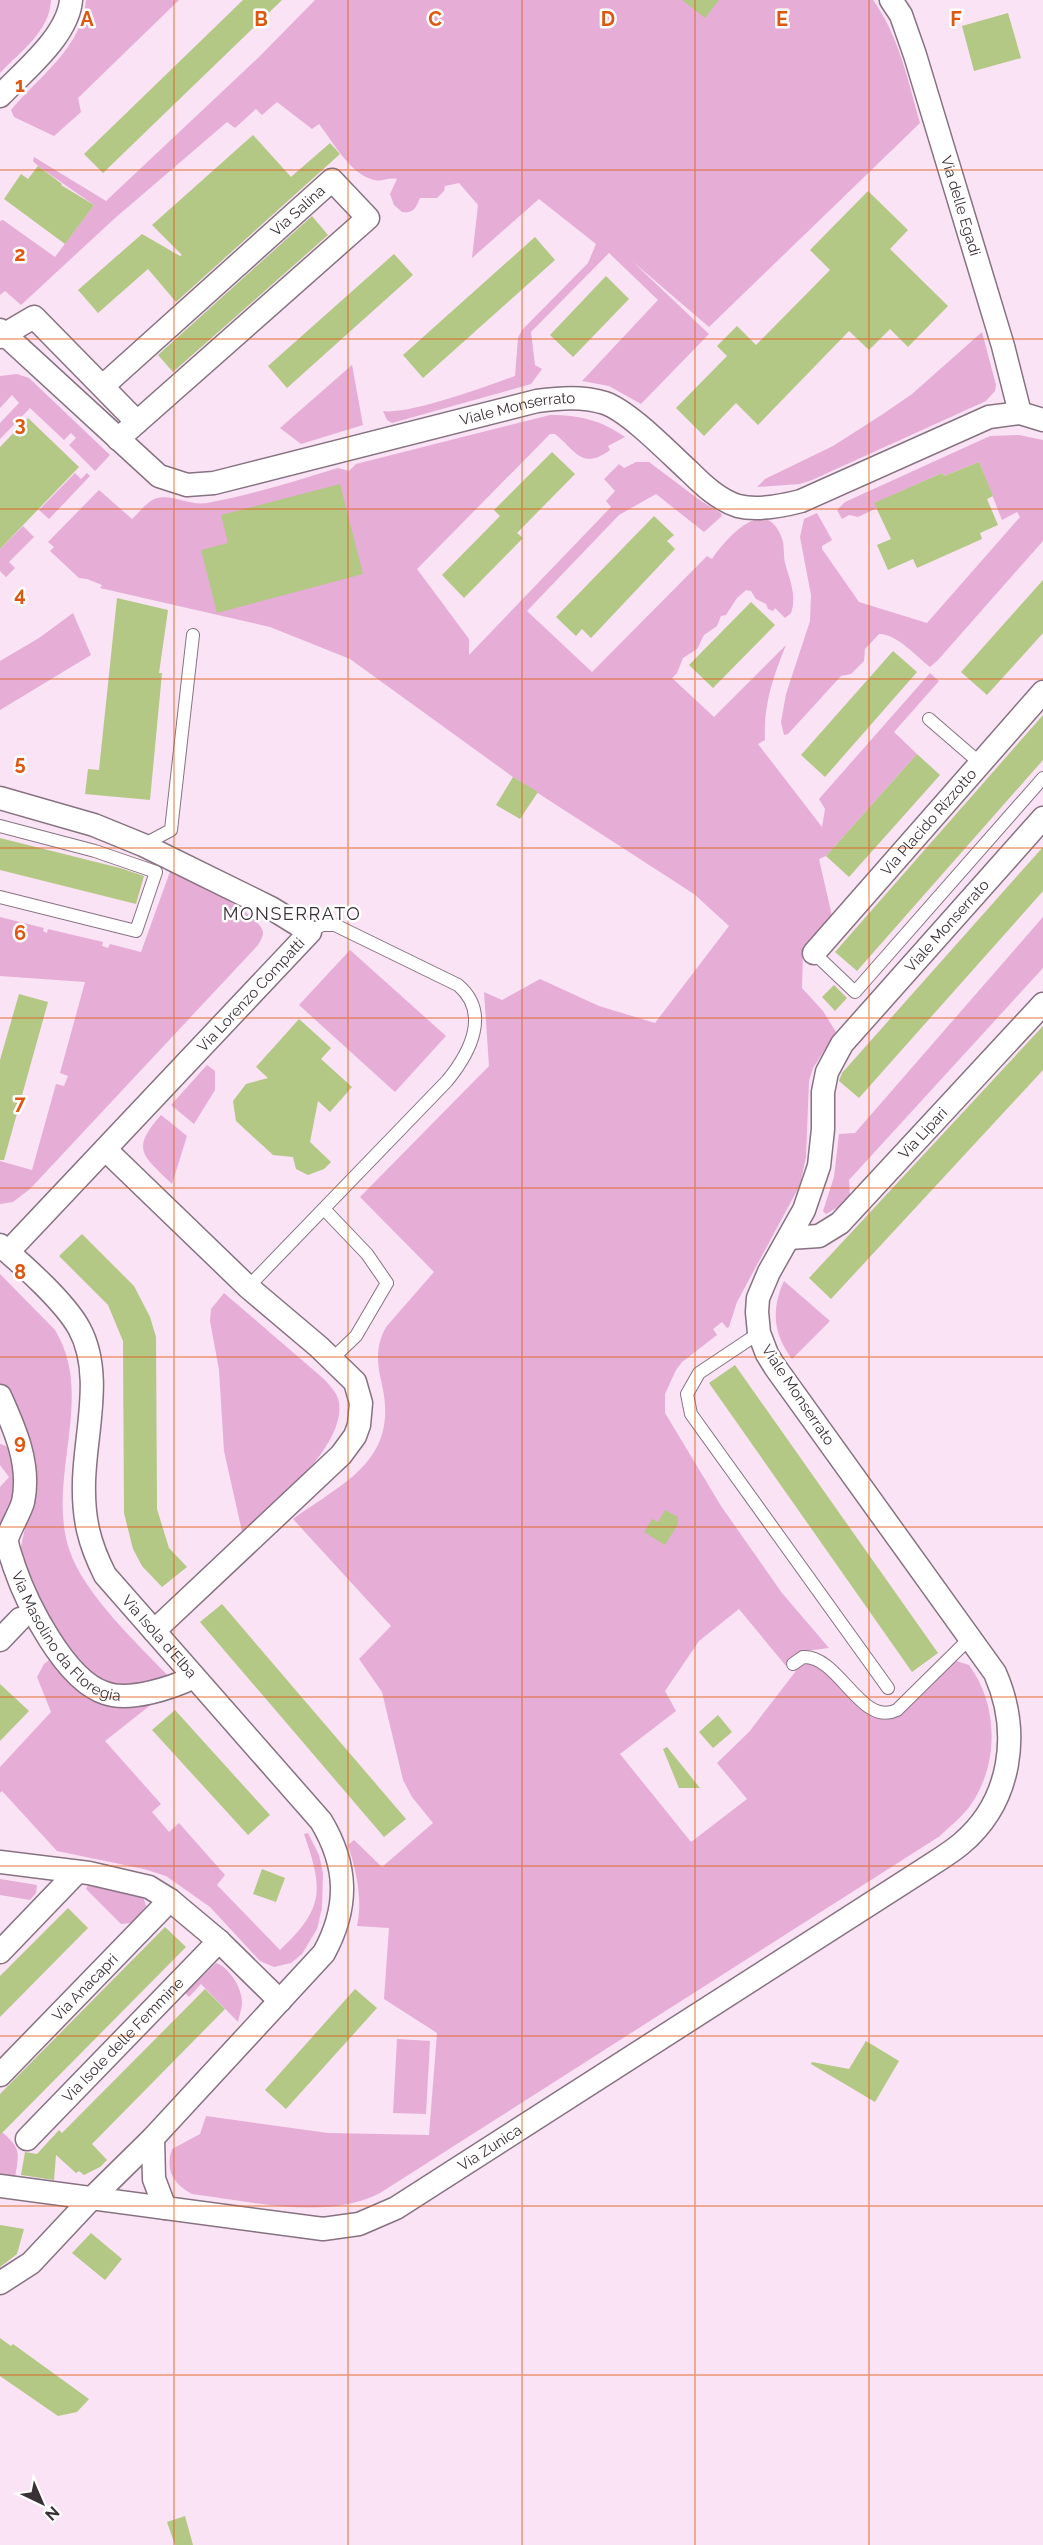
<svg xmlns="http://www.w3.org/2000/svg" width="1043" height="2545" viewBox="0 0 1043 2545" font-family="Raleway,sans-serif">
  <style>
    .green { fill: #e6add7 }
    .building { fill: #b2c884 }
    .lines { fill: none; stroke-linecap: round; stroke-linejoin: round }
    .lane-casing { stroke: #867280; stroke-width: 14 }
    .street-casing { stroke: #867280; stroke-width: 25 }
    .lane { stroke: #fff; stroke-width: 12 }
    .street { stroke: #fff; stroke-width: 22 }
    .grid { fill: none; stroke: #df570e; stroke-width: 1.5; stroke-opacity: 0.55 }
    .labels { text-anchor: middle; stroke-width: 5; stroke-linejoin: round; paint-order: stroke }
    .street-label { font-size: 15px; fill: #3a3137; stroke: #fff }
    .quarter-label { font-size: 18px; letter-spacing: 1.5px; fill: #3a3137; stroke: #fff }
    .grid-label { font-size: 20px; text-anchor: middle; font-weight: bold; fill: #df570e; stroke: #fff; stroke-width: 5; stroke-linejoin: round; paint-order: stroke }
  </style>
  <rect width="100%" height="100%" fill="#fae3f4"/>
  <g class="green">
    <path d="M0 0H51C50 31 20 52 0 73Z"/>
    <path d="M86 0H179L78 98 81 112 54 136 14 117 11 110C40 75 82 48 86 0Z"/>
    <path d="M315 0H873C899 36 908 81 920 123L709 327 632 261 709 334 641 404 609 386 582 381 658 300 609 253 531 332 535 365 542 369 531 384 392 423 387 420 383 411C409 415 487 386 515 376L518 338 522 330 588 263 596 244 539 199 472 258 478 205 459 183 445 186 444 191 437 198H420C416 208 413 214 402 212L394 205 390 194 397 179C389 177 381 182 374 180 350 174 334 143 319 124L312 129 277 102 262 115 256 109 235 128 227 122 114 219 21 305 5 291 0 295V221L3 220 55 257 94 205 38 166 33 161 34 157 106 201 259 57Z"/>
    <path d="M982 332 996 385 995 391 986 401 812 480 800 484 757 487 765 479 833 446 883 414 912 394Z"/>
    <path d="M352 365 363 425 301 444 280 428Z"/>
    <path d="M17 374 29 378 110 455 95 471 69 445 76 438 71 433 64 440 30 408 0 439V423L19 403 12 395 0 408V376Z"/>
    <path d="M550 415C579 415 601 420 625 437L608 446 610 450C582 471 575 450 555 434H550L417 569 469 639V655L611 507 606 501 615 491 604 479 619 464 624 468 636 462H649L701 501 721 513 722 516 704 532 656 494 619 515 527 611 592 672 707 556 712 559C725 540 764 494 781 536 785 544 783 554 785 563 790 581 797 596 791 613L785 618 775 608 773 611 768 609 766 604 756 599 751 591 746 590 737 598 726 615 721 616 717 626 704 635 697 649 683 658 677 673 672 678 714 717 786 645C773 677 763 706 765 740L758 744 822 827 825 809 819 799 930 673 939 681 894 732 917 754 826 856 819 859 832 916 803 951 802 988 823 1011 836 1032 813 1068 809 1081 806 1157 800 1185 737 1302 729 1327 727 1328 722 1322 713 1329 717 1335 682 1362 676 1370 665 1394V1413L721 1506 782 1593 829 1648 805 1651 789 1659 790 1663 786 1666 739 1609 699 1641 665 1691 676 1711 620 1754 691 1842 747 1799 717 1763 749 1732 799 1667C808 1662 813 1663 822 1668L882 1720C903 1722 939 1676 956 1661L969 1665C999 1706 999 1765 970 1806 961 1818 950 1826 940 1836L380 2193C327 2221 250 2201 192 2194 173 2184 165 2170 172 2149L200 2134 206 2116 328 2133 429 2135 437 2033 384 1999 389 1928 357 1926C363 1899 356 1870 348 1845L354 1840 382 1867 433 1823 412 1797 403 1780 382 1692 359 1659 391 1626 293 1519C345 1482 399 1460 382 1385 377 1364 375 1347 386 1327L434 1272 360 1197 489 1066 484 992 502 1000 540 979 599 1006 655 1023 729 926 694 894 513 777 350 659 270 627 100 588 102 585 87 579 79 578 50 551 54 547 48 542 99 490 132 519C139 513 148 500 157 498 173 494 190 506 207 503 252 495 295 481 338 468L349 471 356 464Z"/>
    <path d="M1019 435 1043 440V541L938 660 930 667C916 656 897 634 879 634L865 649 864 661 851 674 841 676 788 734 784 735 781 722 786 694 810 621 811 595 800 537 804 519 817 513 832 540 822 546V549L859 602 927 623 1020 517 1017 512 1002 520 979 462 944 476 942 473 875 503 877 508 858 517 849 515 842 519 837 510 845 502 990 436Z"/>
    <path d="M75 473 81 479 87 473 90 476 49 519 39 510Z"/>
    <path d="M23 526 34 537 9 562 15 568 6 577 0 571V549Z"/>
    <path d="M73 613 91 655 0 710V661L39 638Z"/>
    <path d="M171 869C189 878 259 913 263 932 263 937 261 940 258 945L30 1189 13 1202 0 1204V1161L32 1170 56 1084 64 1086 68 1076 60 1073 85 982 0 976V917L44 928 43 931 47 933 48 929 103 942 102 946 108 948 110 944 141 952Z"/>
    <path d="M1043 917V968L849 1180 850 1197 840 1206 826 1214 823 1211 834 1177 839 1134 855 1133Z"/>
    <path d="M350 950 446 1036 395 1092 299 1005Z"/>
    <path d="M207 1065 215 1071V1090L194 1124 171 1105Z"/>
    <path d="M161 1115 187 1136 172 1184C143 1155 130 1150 161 1115Z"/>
    <path d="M0 1274 55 1330C96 1397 46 1477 69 1549 84 1595 139 1645 172 1680L108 1687 76 1662 39 1602 20 1551 27 1519 0 1387Z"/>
    <path d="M784 1281 830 1321 792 1359C773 1334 771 1309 784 1281Z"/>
    <path d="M224 1293 325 1380C331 1387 338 1394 339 1403 346 1446 271 1508 243 1536L224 1451 219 1370 210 1321 211 1309Z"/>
    <path d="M0 1444 6 1446 14 1458 16 1495 0 1531V1487L9 1477 0 1465Z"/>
    <path d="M52 1658 76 1685 162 1696 105 1741 161 1804 152 1812 169 1832 179 1823 225 1875 217 1885 280 1950C325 1908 323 1889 304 1834L308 1833 319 1855 323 1873 322 1908 317 1929 302 1954 291 1963 274 1967 260 1961 210 1907 166 1876 144 1869 57 1851 2 1791 0 1793V1767L51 1712 37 1677 44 1664Z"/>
    <path d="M0 1879 37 1885 36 1893 30 1900 0 1895Z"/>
    <path d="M89 1883 143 1896 146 1906 132 1923 121 1924 86 1889Z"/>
    <path d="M216 1963C229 1967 242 1988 242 2002 242 2009 239 2016 238 2022L201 1984 189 1997 185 1993Z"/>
    <path d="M397 2039 430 2041 426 2114 393 2113Z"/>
    <path d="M0 2130C20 2148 20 2150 15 2177L0 2175Z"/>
  </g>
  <g class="building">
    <path d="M243 0H282L103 173 84 154Z"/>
    <path d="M682 0H719L705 18Z"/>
    <path d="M1008 13 1021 58 974 71 962 26Z"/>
    <path d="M253 135 291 177 330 143 340 154 176 302 148 269 98 313 78 290 142 234 180 256 182 255 152 225Z"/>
    <path d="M38 166 62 184 61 185 94 205 65 244 4 199 21 174 28 179Z"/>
    <path d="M868 191 908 230 890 249 948 306 908 347 890 329 869 350 849 331 758 425 736 403 704 436 676 408 727 356 717 346 737 326 756 345 830 270 810 250Z"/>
    <path d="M312 216 328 235 173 372 158 355Z"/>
    <path d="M535 237 555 260 423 378 403 355Z"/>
    <path d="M394 254 413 275 287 388 268 366Z"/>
    <path d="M606 276 629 299 573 357 550 335Z"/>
    <path d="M28 418 79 467 0 549V447Z"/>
    <path d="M552 452 575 474 517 533 523 538 464 598 442 575 500 516 494 510Z"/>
    <path d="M979 462 993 496 987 499 998 525 980 533 982 539 917 568 913 559 888 570 877 545 891 539 874 503 942 473 944 476Z"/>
    <path d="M340 484 363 574 217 613 201 550 228 543 221 515Z"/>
    <path d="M654 516 674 535 667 541 675 549 591 638 582 629 576 636 556 617Z"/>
    <path d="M1043 580V633L987 695 961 672Z"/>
    <path d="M117 598 168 610 159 673H162L150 800 85 794 88 769 99 770Z"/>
    <path d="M751 602 775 625 713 688 689 665Z"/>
    <path d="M893 651 917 672 825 777 801 755Z"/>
    <path d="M1043 715V760L857 971 835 952Z"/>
    <path d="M917 754 940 775 849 877 826 856Z"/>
    <path d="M513 777 538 792 520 819 496 805Z"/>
    <path d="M0 838 120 868 144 876 136 904 0 870Z"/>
    <path d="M1043 847V891L859 1098 839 1081 842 1073Z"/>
    <path d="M834 985 847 998 835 1011 822 997Z"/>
    <path d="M19 994 48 1002 4 1160H0V1060Z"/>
    <path d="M299 1019 331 1048 321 1059 352 1087 330 1112 318 1101 310 1142 331 1162 324 1169 308 1175 296 1169 293 1157 273 1155 236 1121 233 1101 246 1084 268 1078 256 1067Z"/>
    <path d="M1043 1026V1070L831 1299 809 1278Z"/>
    <path d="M82 1234 134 1286 150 1317 156 1337 157 1509 169 1548 187 1567 162 1587 142 1566 133 1549 124 1513 123 1341 108 1305 59 1256Z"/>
    <path d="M735 1365 938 1653 912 1672 709 1383Z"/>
    <path d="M665 1510 678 1517V1524L665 1545 644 1532 652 1519 658 1522Z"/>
    <path d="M222 1604 406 1819 384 1837 200 1622Z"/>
    <path d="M0 1684 29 1711 0 1741Z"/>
    <path d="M175 1710 270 1815 248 1835 152 1730Z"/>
    <path d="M718 1715 732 1732 713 1748 699 1732Z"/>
    <path d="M667 1747 700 1788H679L663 1749Z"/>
    <path d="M262 1869 285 1878 276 1902 253 1894Z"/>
    <path d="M68 1908 88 1928 0 2017V1976Z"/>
    <path d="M165 1927 186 1947 0 2135V2094Z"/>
    <path d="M205 1989 225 2009 92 2144 107 2160 100 2167 84 2175 79 2171 76 2173 56 2155 54 2180 21 2175 25 2152 37 2154 59 2130 62 2133Z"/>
    <path d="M355 1989 377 2008 286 2109 265 2090Z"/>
    <path d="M866 2041 899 2061 875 2102 811 2064 812 2062 849 2069Z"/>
    <path d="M0 2225 24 2229 17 2254 0 2267Z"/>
    <path d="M91 2233 122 2259 105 2280 72 2253Z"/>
    <path d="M0 2338 11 2346 13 2344 89 2399 77 2412 58 2416 0 2376Z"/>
    <path d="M185 2516 193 2545H175L167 2522Z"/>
  </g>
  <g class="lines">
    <g class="lane-casing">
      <g id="lane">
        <path d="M929 719 980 763"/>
        <path d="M0 826 95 851 156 872 136 931 0 897"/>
        <path d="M143 845 171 830 193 635"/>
        <path d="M814 953 855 992 1043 778"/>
        <path d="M324 1209 367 1254 387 1283 356 1336 332 1359"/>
        <path d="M248 1287 447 1081C470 1053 491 1013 458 985L335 925H322L310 932"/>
        <path d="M759 1333 699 1373 687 1394 691 1414 888 1688"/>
        <path d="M793 1664 803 1657C839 1655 861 1728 897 1710L971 1637"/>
      </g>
    </g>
    <g class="street-casing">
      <g id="street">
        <path id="s1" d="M891 0 901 15 915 55 1003 346 1020 413"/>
        <path d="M0 96C24 71 68 36 71 0"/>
        <path id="s2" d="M0 330 159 476 187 485 214 483 537 401C560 398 582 396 605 403 630 412 669 453 690 472 703 485 719 500 738 506 758 511 782 506 801 501L989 417 1020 413 1043 420"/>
        <path d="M0 337 34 317 137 422"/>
        <path id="s3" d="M103 386 332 180 368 218 118 439"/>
        <path d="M0 798 94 825 143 845 271 908 310 932 8 1252"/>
        <path id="s4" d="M814 953 1043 692"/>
        <path d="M106 1150 248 1287 319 1347 355 1382 361 1403 359 1425 355 1436 341 1455 154 1631"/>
        <path id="s5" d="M789 1238 819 1236 840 1223 1043 1004"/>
        <path id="s6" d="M0 1245C24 1266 64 1301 79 1328 104 1373 85 1433 84 1482 83 1519 89 1543 105 1575L321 1821C348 1866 349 1907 324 1953L153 2138 91 2199 31 2263 0 2283"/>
        <path id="s7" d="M0 1396C15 1429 31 1465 23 1502 20 1513 8 1532 7 1540 7 1548 12 1558 14 1566 27 1604 65 1680 105 1693 129 1702 172 1688 194 1677"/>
        <path d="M0 1640 20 1619"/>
        <path d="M0 1862 89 1873 149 1887 170 1900 219 1941 280 2001"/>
        <path d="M0 1952 77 1872"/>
        <path id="s8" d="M0 2075 170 1900"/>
        <path d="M153 2138 154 2179 165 2208"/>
        <path id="s9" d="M27 2139 219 1941"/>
        <path id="s10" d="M0 2186 323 2229 359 2224 396 2208 923 1870C935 1862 949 1854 961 1844 1012 1801 1021 1732 995 1673L775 1367 767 1354 759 1333 757 1312 758 1298 769 1272 804 1210 819 1166 823 1129V1092L827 1072 842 1044 1043 818"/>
      </g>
    </g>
    <use href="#lane" class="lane"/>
    <use href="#street" class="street"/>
  </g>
  <path class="grid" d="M174 0V2545M348 0V2545M522 0V2545M695 0V2545M869 0V2545M0 170H1043M0 339H1043M0 509H1043M0 679H1043M0 848H1043M0 1018H1043M0 1188H1043M0 1357H1043M0 1527H1043M0 1697H1043M0 1866H1043M0 2036H1043M0 2206H1043M0 2375H1043"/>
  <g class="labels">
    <g class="street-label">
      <text dy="5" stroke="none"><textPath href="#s1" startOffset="218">Via delle Egadi</textPath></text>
      <text dy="5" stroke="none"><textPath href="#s3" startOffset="262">Via Salina</textPath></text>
      <text dy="5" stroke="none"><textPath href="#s2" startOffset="585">Viale Monserrato</textPath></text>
      <text dy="5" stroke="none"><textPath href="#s4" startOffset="174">Via Placido Rizzotto</textPath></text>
      <text dy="5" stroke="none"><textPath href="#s10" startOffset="2142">Viale Monserrato</textPath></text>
      <text transform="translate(251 995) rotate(-47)" y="5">Via Lorenzo Compatti</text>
      <text dy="5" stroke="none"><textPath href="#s5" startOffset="177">Via Lipari</textPath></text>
      <text transform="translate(798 1395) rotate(56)" y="5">Viale Monserrato</text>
      <text dy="5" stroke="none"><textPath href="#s7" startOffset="270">Via Masolino da Floregia</textPath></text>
      <text dy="5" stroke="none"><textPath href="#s6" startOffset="450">Via Isola d'Elba</textPath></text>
      <text dy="5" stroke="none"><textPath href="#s8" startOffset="122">Via Anacapri</textPath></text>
      <text dy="5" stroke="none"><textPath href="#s9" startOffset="138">Via Isole delle Femmine</textPath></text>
      <text dy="5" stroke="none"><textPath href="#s10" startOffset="514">Via Zunica</textPath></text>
    </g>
    <g class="quarter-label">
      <text x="292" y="920">MONSERRATO</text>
    </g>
  </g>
  <g class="grid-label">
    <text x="87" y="26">A</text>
    <text x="261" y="26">B</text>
    <text x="435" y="26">C</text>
    <text x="608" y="26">D</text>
    <text x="782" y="26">E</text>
    <text x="956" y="26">F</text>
    <text x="20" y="92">1</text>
    <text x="20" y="261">2</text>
    <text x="20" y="431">3</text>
    <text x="20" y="601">4</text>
    <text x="20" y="770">5</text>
    <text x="20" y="940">6</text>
    <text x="20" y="1110">7</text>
    <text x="20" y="1279">8</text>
    <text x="20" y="1449">9</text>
  </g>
  <g transform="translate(42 2503) rotate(136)" stroke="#ffffff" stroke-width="4.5" paint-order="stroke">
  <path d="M0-4.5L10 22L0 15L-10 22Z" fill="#3a3137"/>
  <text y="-9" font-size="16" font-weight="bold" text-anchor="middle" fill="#3a3137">N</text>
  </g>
</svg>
